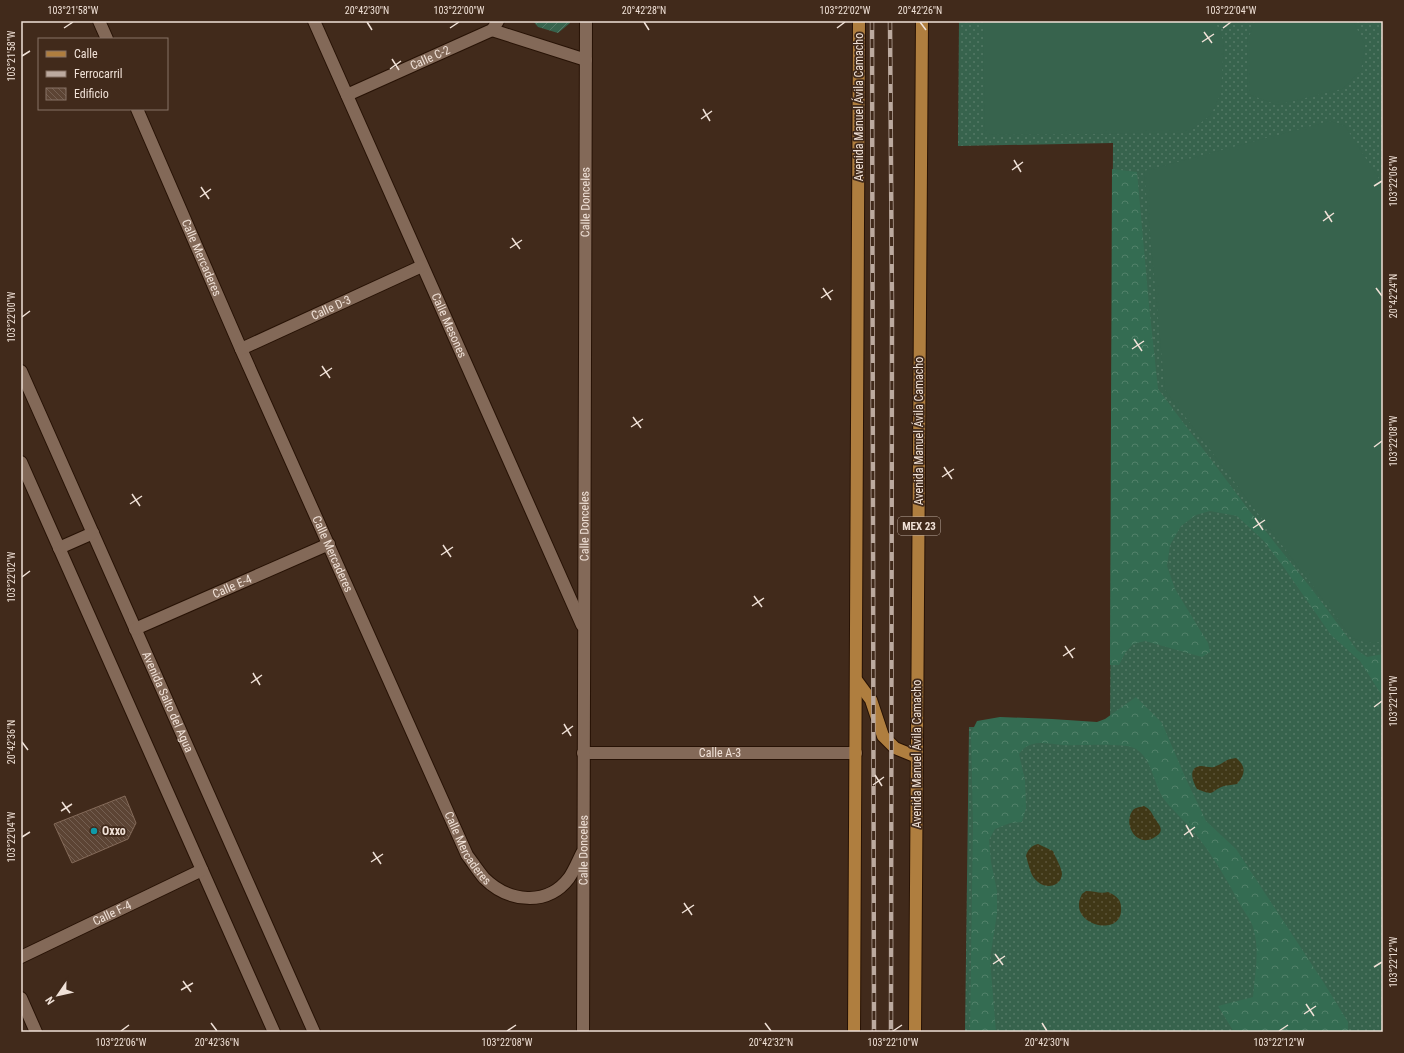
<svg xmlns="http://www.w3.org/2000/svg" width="1404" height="1053" viewBox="0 0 1404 1053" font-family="'Roboto Condensed',sans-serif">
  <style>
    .grass { fill: url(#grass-dots) }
    .forest { fill: url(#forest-crowns) }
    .sand { fill: url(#sand-dots) }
    .garden { fill: url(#garden-furrows) }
    .pitch { fill: #37634d }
    .building { fill: url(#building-back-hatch); stroke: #846a59 }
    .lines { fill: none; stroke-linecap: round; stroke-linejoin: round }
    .street-casing { stroke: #271205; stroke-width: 14 }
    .primary-casing { stroke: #271205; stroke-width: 14 }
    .street { stroke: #836958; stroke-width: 12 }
    .primary { stroke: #af7e3f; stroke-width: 12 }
    .rail-casing { stroke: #bcaa9f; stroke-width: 4.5 }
    .rail { stroke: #412a1b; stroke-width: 3; stroke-dasharray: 9; stroke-linecap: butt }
    .ticks { fill: none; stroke: #f0e1d7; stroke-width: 1.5 }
    .culture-dot { fill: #0f9aa8; stroke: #412a1b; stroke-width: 1.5 }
    .labels { text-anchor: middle; stroke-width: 3.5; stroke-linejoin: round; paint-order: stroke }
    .shield { fill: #412a1b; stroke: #bcaa9f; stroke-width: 1 }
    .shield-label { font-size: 11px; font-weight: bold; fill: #f0e1d7 }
    .street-label { font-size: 12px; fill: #f0e1d7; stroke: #412a1b }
    .poi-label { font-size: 12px; font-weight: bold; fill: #f0e1d7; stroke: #412a1b; text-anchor: start }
    .neatline { fill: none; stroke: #f0e1d7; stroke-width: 1.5 }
    .ticks-label { font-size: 10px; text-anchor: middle; fill: #f0e1d7 }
  </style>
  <defs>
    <pattern id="grass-dots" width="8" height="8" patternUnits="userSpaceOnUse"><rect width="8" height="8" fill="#37634d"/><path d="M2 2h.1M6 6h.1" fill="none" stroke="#547966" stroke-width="1.8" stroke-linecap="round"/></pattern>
    <pattern id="forest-crowns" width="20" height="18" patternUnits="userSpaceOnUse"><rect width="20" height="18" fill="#346c52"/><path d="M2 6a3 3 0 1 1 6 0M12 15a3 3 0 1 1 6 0" fill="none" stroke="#52816a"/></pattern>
    <pattern id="sand-dots" width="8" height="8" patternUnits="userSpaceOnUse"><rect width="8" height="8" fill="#403817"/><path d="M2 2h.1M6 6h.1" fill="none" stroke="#5c5438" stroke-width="1.8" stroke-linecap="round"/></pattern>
    <pattern id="garden-furrows" width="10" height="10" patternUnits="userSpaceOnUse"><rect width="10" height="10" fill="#37634d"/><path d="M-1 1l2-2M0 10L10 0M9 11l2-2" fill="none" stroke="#547966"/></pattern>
    <pattern id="building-back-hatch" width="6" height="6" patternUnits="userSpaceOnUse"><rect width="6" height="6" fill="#5c4434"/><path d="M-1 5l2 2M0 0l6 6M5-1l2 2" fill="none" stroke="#745f51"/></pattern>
  </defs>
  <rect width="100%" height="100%" fill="#412a1b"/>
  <path class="grass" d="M959 21H1383V1032H965L969 727H1110L1113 143 958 146Z"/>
  <g class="forest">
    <path d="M1112 169 1137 172 1149 305 1158 389 1248 509 1314 592 1357 650 1367 657 1383 654V697L1360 661 1331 635 1285 569 1264 541 1237 516 1210 511 1196 515 1181 526 1170 545 1167 566 1175 589 1208 643 1210 652 1202 657 1145 641 1133 644 1125 653 1119 665H1110Z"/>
    <path d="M1136 697 1162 723 1186 779 1206 821 1236 849 1324 983 1348 1022V1032H1234L1218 1006 1253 997C1255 974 1260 949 1253 927 1251 920 1245 913 1241 906 1227 880 1212 854 1194 832 1184 820 1172 810 1163 798 1153 782 1152 759 1136 749 1125 742 1079 746 1063 745 1047 744 1030 738 1019 754L1025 780 1026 808 1022 822 1010 823 995 829 989 840 991 862 997 891V913L990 959 996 1032H970L973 824 971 733 977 721 1000 717 1052 719 1097 722 1105 719Z"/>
  </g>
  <g class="sand">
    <path d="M1236 758C1246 766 1246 774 1237 784 1233 785 1228 785 1224 786 1209 791 1217 797 1197 789 1193 782 1187 767 1201 766 1206 766 1212 769 1216 766 1225 763 1225 759 1236 758Z"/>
    <path d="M1144 806C1150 809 1151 812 1154 817 1159 825 1166 831 1155 837 1137 849 1122 824 1133 810 1136 807 1141 807 1144 806Z"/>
    <path d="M1038 844 1053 851C1055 857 1062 868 1062 874 1061 887 1046 889 1038 882 1030 876 1029 865 1026 856 1028 849 1031 846 1038 844Z"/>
    <path d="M1086 891C1094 891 1100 894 1108 892 1115 895 1121 899 1121 907 1124 940 1065 925 1082 894Z"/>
  </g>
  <path class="garden" d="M533 21H570V23L558 33 538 27Z"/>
  <g class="pitch">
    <path d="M983 21H1215L1224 42 1221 93 1211 115 1187 133 985 135Z"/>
    <path d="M1255 21H1353L1365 45 1361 71 1342 89 1277 105 1248 94 1247 42Z"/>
    <path d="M1330 121 1345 126 1383 185V641L1381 642 1367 643 1352 638 1165 390 1144 171Z"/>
  </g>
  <path class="building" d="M125 796 136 823 128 839 72 863 54 824Z"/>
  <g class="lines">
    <g class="street-casing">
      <g id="street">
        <path d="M99 21 107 39"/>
        <path id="s1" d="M314 21 582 625"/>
        <path d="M492 30 586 60"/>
        <path id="s2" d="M347 95 492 30 498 21"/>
        <path id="s3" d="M137 109 241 349 467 855C473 863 478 871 484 878 508 902 547 907 569 878 574 871 578 861 582 853"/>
        <path id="s4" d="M241 349 422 266"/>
        <path id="s5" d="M21 371 314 1032"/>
        <path d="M21 462 274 1032"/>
        <path d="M59 548 93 533"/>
        <path id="s6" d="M135 629 329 544"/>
        <path id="s7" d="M583 753H856"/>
        <path id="s8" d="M21 957 202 870"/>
        <path d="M21 998 36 1032"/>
        <path id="s9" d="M583 1032 586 21"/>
      </g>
    </g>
    <g class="primary-casing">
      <g id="primary">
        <path d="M857 681 871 700 883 736 895 748 917 757"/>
        <path d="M854 1032 859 21"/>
        <path d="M915 1032 922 21"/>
      </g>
    </g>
    <use href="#street" class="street"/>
    <use href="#primary" class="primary"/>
    <g class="rail-casing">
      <g id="rail">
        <path d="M872 21 874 1032"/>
        <path d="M890 21 892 306 891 1032"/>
      </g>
    </g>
    <use href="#rail" class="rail"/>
  </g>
  <path class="ticks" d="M367 22 372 30M644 22 649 30M920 22 926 30M64 28 73 22M450 28 459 22M837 28 845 22M1223 28 1231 22M1204 32 1212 43M1202 42 1214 34M22 56 30 51M392 59 399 70M390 69 401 61M703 109 710 121M701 119 712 111M1014 160 1021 172M1012 170 1023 162M1374 186 1382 181M201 187 209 199M200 197 211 189M1325 211 1332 222M1323 221 1334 213M512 238 520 249M510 248 522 240M823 288 831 300M1376 288 1382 296M821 298 833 290M22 317 30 311M1134 339 1142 351M1132 349 1144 341M322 366 330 378M320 376 332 368M633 417 641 428M631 427 643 419M1374 447 1382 441M944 467 952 479M942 477 954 469M132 494 140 506M130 504 142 496M1255 518 1263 530M1253 528 1265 520M443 545 451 557M441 555 453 547M22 577 30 571M754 596 762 607M752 606 764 598M1065 646 1073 658M1063 656 1075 648M253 673 260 685M251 683 262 675M1374 707 1382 701M564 724 571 736M562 734 573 726M22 742 28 750M875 775 882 786M873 785 884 777M62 802 70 813M61 811 72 804M1186 825 1193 837M1184 835 1195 827M22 837 30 832M373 852 381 864M371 862 383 854M684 903 692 915M682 913 694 905M995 954 1003 965M993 964 1005 956M1374 967 1382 962M183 981 191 992M181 990 193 983M1306 1004 1314 1016M1304 1014 1316 1006M211 1023 217 1031M765 1023 771 1031M1042 1023 1047 1031M121 1031 129 1025M507 1031 516 1025M893 1031 902 1025M1279 1031 1288 1025"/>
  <circle class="culture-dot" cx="94" cy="831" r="4"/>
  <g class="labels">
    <rect class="shield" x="898" y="517" width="42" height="18" rx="3"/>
    <g class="shield-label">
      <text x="919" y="530">MEX 23</text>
    </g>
    <g class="street-label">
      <text dy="4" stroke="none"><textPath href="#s2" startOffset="91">Calle C-2</textPath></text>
      <text transform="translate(859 107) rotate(-90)" y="4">Avenida Manuel Ávila Camacho</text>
      <text dy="4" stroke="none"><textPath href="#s9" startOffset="830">Calle Donceles</textPath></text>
      <text dy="4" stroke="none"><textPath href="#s3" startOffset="162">Calle Mercaderes</textPath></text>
      <text dy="4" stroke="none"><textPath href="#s4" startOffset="99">Calle D-3</textPath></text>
      <text dy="4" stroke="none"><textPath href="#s1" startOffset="333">Calle Mesones</textPath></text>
      <text transform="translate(919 431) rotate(-90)" y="4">Avenida Manuel Ávila Camacho</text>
      <text dy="4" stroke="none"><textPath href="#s9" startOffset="506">Calle Donceles</textPath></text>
      <text dy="4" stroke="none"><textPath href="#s3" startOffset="486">Calle Mercaderes</textPath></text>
      <text dy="4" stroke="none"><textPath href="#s6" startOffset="106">Calle E-4</textPath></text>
      <text dy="4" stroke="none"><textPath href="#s5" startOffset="362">Avenida Salto del Agua</textPath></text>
      <text dy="4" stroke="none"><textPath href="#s7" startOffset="137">Calle A-3</textPath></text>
      <text transform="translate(917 754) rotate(-90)" y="4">Avenida Manuel Ávila Camacho</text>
      <text dy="4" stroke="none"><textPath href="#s3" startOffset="810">Calle Mercaderes</textPath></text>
      <text dy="4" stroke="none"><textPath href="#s9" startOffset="182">Calle Donceles</textPath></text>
      <text dy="4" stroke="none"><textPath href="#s8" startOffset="101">Calle F-4</textPath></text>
    </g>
    <g class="poi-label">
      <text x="102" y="835">Oxxo</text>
    </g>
  </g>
  <rect width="1404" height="1053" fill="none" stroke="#412a1b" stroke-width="44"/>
  <rect x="38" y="38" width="130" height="72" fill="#412a1b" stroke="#877366"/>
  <rect x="46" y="51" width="20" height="6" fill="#af7e3f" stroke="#877366"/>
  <text x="74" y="58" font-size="12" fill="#f0e1d7">Calle</text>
  <rect x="46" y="71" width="20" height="6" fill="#bcaa9f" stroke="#877366"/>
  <text x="74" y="78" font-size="12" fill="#f0e1d7">Ferrocarril</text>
  <rect x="46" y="88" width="20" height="12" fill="url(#building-back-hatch)" stroke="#877366"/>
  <text x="74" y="98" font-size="12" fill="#f0e1d7">Edificio</text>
  <g transform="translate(58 995) rotate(236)" stroke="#412a1b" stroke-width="3" paint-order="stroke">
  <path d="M0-3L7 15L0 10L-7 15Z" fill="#f0e1d7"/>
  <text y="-6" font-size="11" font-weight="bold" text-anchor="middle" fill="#f0e1d7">N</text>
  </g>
  <rect x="22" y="22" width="1360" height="1009" class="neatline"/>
  <g class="ticks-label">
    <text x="73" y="14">103°21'58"W</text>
    <text x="367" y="14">20°42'30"N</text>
    <text x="459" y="14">103°22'00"W</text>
    <text x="644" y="14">20°42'28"N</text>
    <text x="845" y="14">103°22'02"W</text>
    <text x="920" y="14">20°42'26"N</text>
    <text x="1231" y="14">103°22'04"W</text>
    <text transform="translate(11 56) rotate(-90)" y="4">103°21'58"W</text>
    <text transform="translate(1393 181) rotate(-90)" y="4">103°22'06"W</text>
    <text transform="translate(1393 296) rotate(-90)" y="4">20°42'24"N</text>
    <text transform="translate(11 317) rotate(-90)" y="4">103°22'00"W</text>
    <text transform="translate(1393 441) rotate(-90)" y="4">103°22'08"W</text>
    <text transform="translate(11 577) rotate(-90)" y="4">103°22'02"W</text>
    <text transform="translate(1393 701) rotate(-90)" y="4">103°22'10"W</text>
    <text transform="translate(11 742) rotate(-90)" y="4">20°42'36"N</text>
    <text transform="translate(11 837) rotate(-90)" y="4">103°22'04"W</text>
    <text transform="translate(1393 962) rotate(-90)" y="4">103°22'12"W</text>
    <text x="121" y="1046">103°22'06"W</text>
    <text x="217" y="1046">20°42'36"N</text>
    <text x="507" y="1046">103°22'08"W</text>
    <text x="771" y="1046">20°42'32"N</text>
    <text x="893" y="1046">103°22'10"W</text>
    <text x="1047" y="1046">20°42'30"N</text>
    <text x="1279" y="1046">103°22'12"W</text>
  </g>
</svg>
